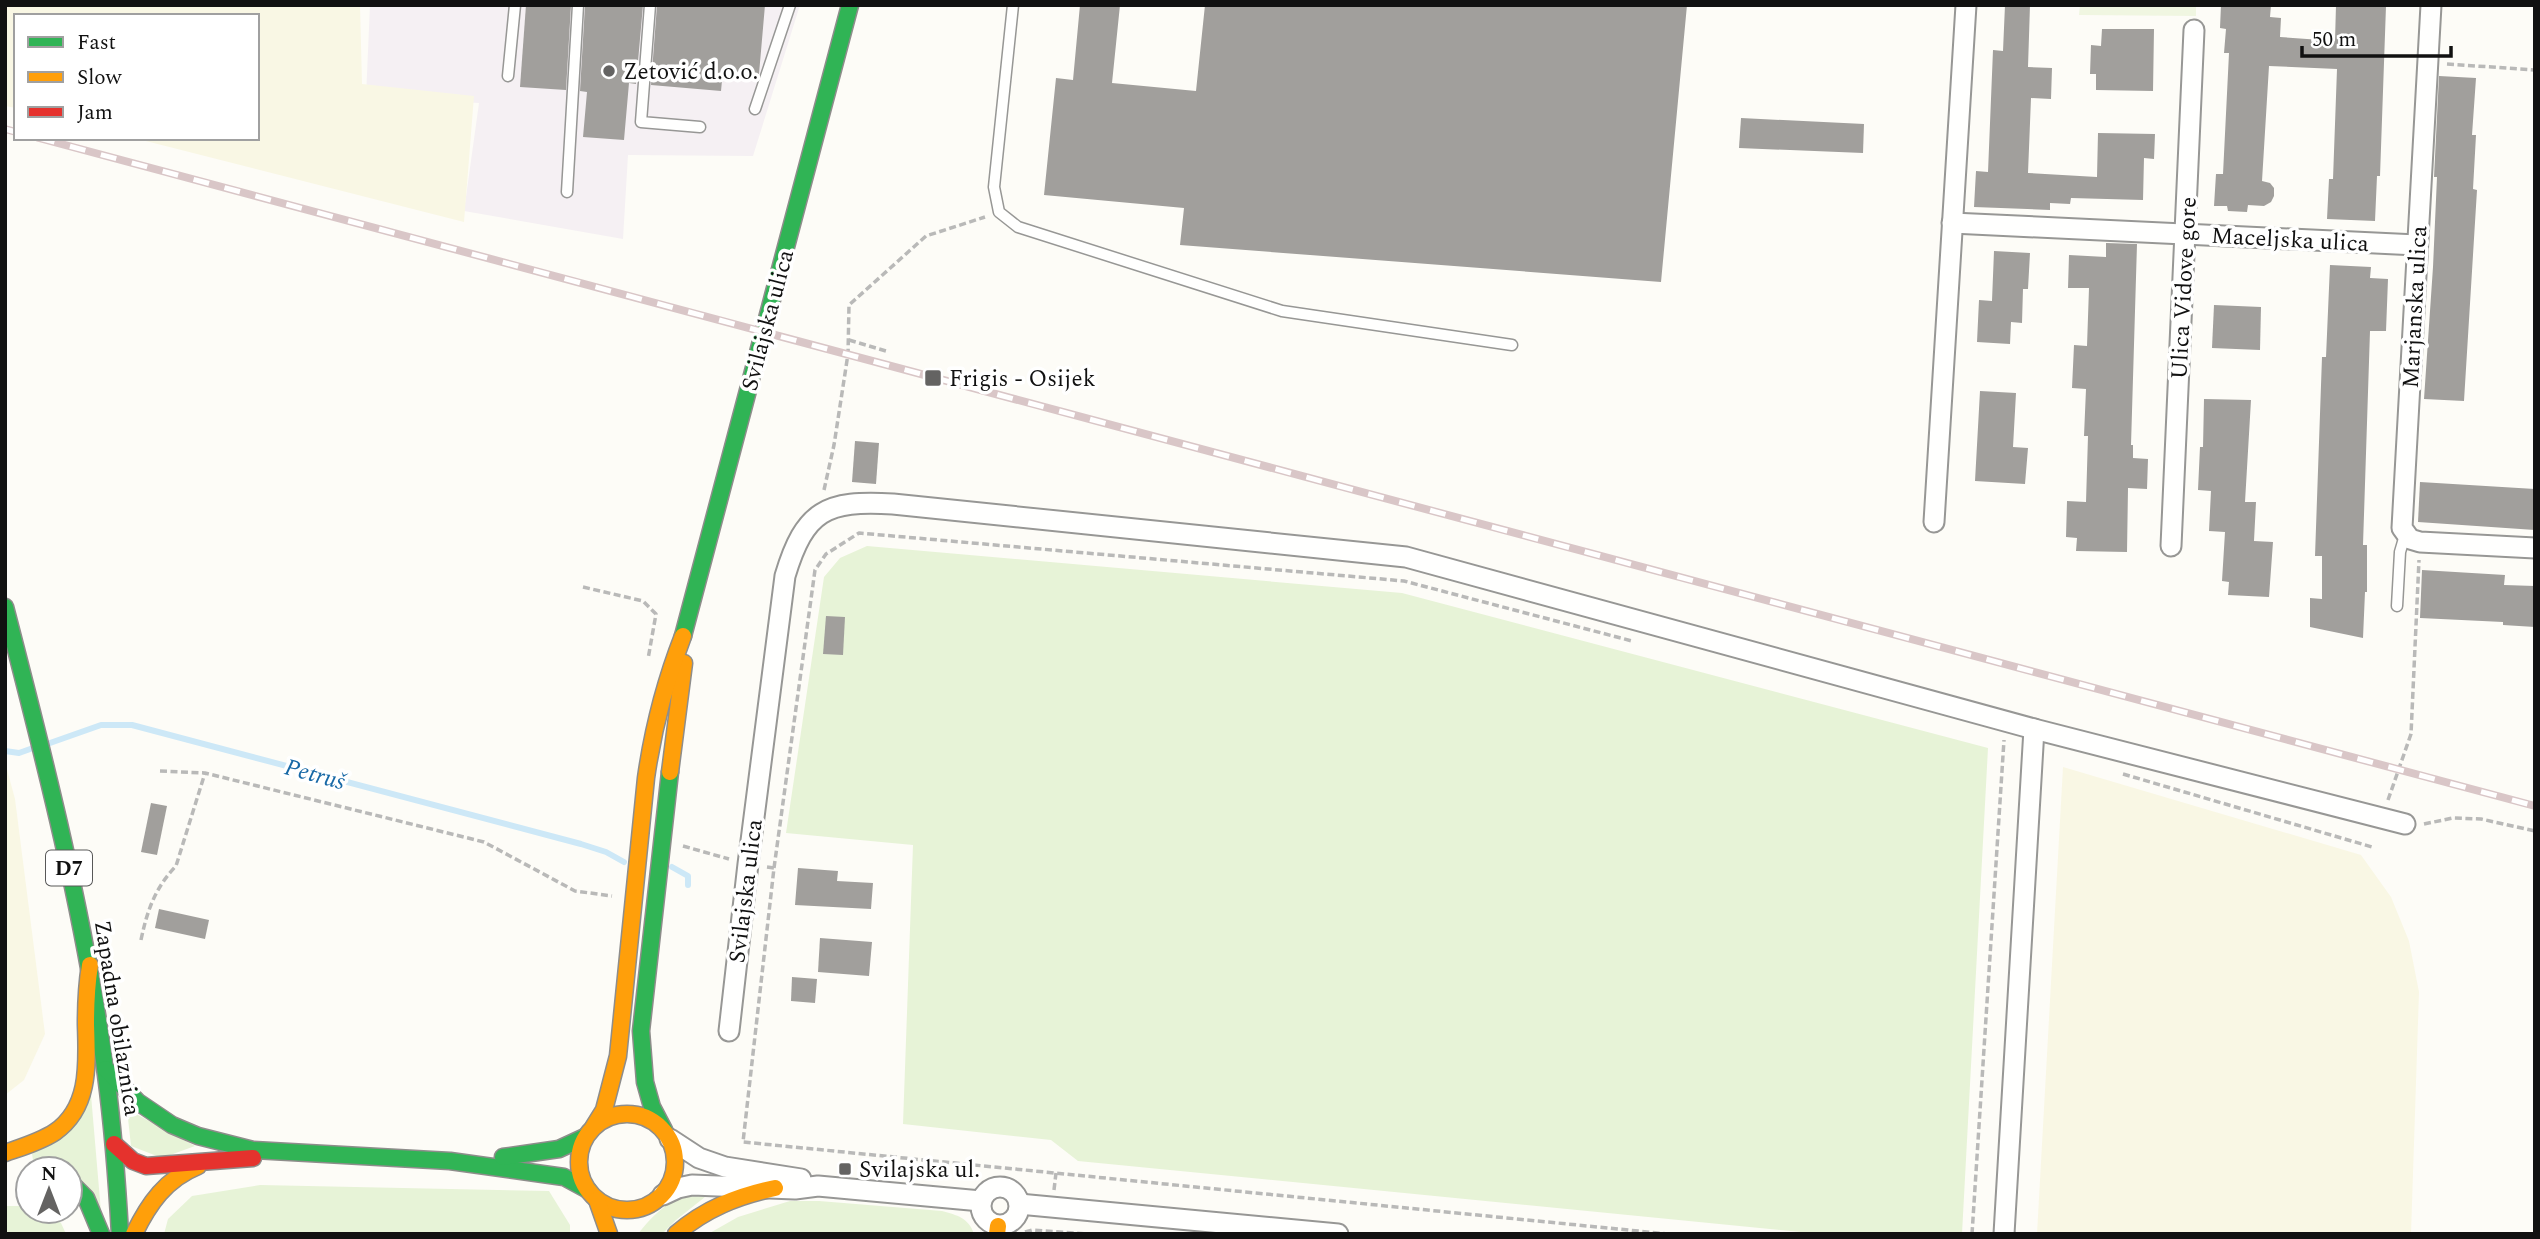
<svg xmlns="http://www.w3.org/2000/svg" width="2540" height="1239" viewBox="0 0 2540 1239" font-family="Spectral,serif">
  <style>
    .industrial { fill: #f5f0f3 }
    .farmland { fill: #f9f7e4 }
    .green { fill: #e7f3d7 }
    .pitch { fill: #f0f6e1 }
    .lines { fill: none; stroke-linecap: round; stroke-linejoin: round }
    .stream { stroke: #cde8f7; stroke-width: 6 }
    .building { fill: #a19f9c }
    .lane-casing { stroke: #979795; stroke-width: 13 }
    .street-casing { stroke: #979795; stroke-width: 23 }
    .fast-casing { stroke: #8e8d8b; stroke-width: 19 }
    .slow-casing { stroke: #8e8d8b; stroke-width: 19 }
    .jam-casing { stroke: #8e8d8b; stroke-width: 19 }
    .path { stroke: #b9b9b8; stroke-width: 3.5; stroke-dasharray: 7 3.5; stroke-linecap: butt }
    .lane { stroke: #fffffe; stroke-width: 10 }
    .street { stroke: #fffffe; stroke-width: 19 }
    .fast { stroke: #30b455; stroke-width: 16 }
    .slow { stroke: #ff9f0a; stroke-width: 16 }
    .jam { stroke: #e5322d; stroke-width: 16 }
    .rail-casing { stroke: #d9c6c7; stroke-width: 8 }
    .rail { stroke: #fff; stroke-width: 5; stroke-dasharray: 16; stroke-linecap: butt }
    .poi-dot { fill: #646362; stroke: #fff; stroke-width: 2.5 }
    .labels { text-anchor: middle; stroke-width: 7; stroke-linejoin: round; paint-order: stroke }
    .shield { fill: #fff; stroke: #585858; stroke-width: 2 }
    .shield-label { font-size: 21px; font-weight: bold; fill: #111 }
    .poi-label { font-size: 23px; fill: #111; stroke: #fff; text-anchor: start }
    .street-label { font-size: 23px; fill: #111; stroke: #fff }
    .water-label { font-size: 24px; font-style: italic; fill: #1768a6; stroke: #fff }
  </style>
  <rect width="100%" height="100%" fill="#fdfcf7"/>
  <path class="industrial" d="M370 5H800L753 156 628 155 623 239 464 211 479 103 366 97Z"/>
  <g class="farmland">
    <path d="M5 5H360L362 84 474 96 464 222 134 138H257V16H16V108L5 106Z"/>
    <path d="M5 762 15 799 45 1034 24 1080 5 1095Z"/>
    <path d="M2063 767 2361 855 2391 897 2409 941 2419 992 2411 1234H2037Z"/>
  </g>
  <g class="green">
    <path d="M867 546 1402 593 1988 748 1962 1234H1821L1078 1161 1051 1140 903 1124 913 845 786 833 824 577 840 558Z"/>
    <path d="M91 1095 101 1212 70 1169 34 1166 32 1154Z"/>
    <path d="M127 1109 195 1146 162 1158 131 1146Z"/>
    <path d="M260 1185 549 1191 570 1225V1234H164L168 1219 192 1196Z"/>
    <path d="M694 1193H710L676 1220 662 1234H638C653 1215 670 1198 694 1193Z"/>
    <path d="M790 1201H819L942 1211C957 1215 969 1218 974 1234H708L738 1217Z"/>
    <path d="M5 1206H28V1211H48L61 1223 66 1234H5Z"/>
  </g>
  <path class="pitch" d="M2080 5H2196V16L2079 15Z"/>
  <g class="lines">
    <g class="stream">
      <path d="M50 743 101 725H132L581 844 606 852 624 862"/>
      <path d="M5 751 19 753 33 748"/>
      <path d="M672 867 688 876V885"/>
    </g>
  </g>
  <g class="building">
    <path d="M526 5H571L566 90 520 87Z"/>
    <path d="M585 5H643L636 84 629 83 624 140 583 137 587 92 580 91Z"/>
    <path d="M657 5H765L759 74 723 70 721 91 651 85Z"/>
    <path d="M1080 5H1120L1112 83 1196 91 1205 5H1687L1661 282 1180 245 1184 208 1044 195 1056 78 1073 80Z"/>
    <path d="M2005 5H2030L2028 67 2052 68 2051 99 2031 98 2028 173 2097 177 2098 133 2155 134 2154 159 2144 158 2143 200 2071 198 2070 204 2050 203V210L1974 207 1976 171 1988 172 1993 50 2003 51Z"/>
    <path d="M2221 5H2271L2270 17 2281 18 2280 37 2335 41 2336 5 2386 6 2380 176H2377L2375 221 2327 219 2329 179H2333L2337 69 2269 66 2262 181 2270 183 2274 188V196L2271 202 2264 206 2248 205 2247 212 2228 211 2227 206H2214L2216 174H2223L2229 53H2224L2226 29 2220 28Z"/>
    <path d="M2102 29H2154L2153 91 2096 90V74H2090L2091 45 2101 46Z"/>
    <path d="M2439 76 2476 78 2472 135H2476L2473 189 2477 190 2464 401 2424 399 2433 267 2437 177H2434Z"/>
    <path d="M1741 118 1864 124 1863 153 1739 148Z"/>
    <path d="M2106 243 2137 244 2131 445H2133V458L2148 459 2147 489 2128 488 2127 552 2076 551 2077 538 2066 537 2067 501 2086 502 2088 436H2084L2086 389 2072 388 2074 345 2087 346 2089 288H2068L2069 255 2106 257Z"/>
    <path d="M1994 251 2030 253 2028 289H2023L2022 323 2011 322 2010 344 1977 342 1979 300 1992 301Z"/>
    <path d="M2330 265 2371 267 2370 278 2388 279 2386 331H2370L2363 545H2367V592H2365L2363 638 2310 627V598L2322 599V556H2315L2322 357H2326Z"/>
    <path d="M2214 305 2261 307 2260 350 2212 348Z"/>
    <path d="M1980 391 2016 393 2013 447 2028 448 2025 484 1975 481Z"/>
    <path d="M2204 399 2251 400 2245 502H2256L2254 541 2273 542 2269 597 2228 595 2229 582 2222 581 2225 532 2209 531 2211 491 2198 490 2200 447H2203Z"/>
    <path d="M855 441 879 443 876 484 852 482Z"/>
    <path d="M2420 482 2535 489V530L2418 522Z"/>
    <path d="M2422 570 2505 575 2504 585 2535 586V627L2503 625V622L2420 618Z"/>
    <path d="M826 616 845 617 843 655 823 654Z"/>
    <path d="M151 803 167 806 157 855 141 852Z"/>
    <path d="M798 868 838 871 837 881 873 883 871 909 795 905Z"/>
    <path d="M159 909 209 920 205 939 155 928Z"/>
    <path d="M820 938 872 942 869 976 818 972Z"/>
    <path d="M792 977 817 979 815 1003 791 1001Z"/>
  </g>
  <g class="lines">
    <g class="lane-casing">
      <g id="lane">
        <path d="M650 5 641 122 700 127"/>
        <path d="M1013 5 994 187 999 212 1018 227 1282 311 1512 345"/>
        <path d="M508 76 515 5"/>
        <path d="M755 109 790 5"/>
        <path d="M567 192 578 5"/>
        <path d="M2397 606 2400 552 2405 535"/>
      </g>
    </g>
    <g class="street-casing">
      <g id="street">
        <path d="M2431 5 2402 528 2410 539 2420 542 2535 548"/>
        <path d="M1952 223 2417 245"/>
        <path d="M1934 522 1966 5"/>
        <path d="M2171 546 2194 30"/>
        <path d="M729 1031 748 864 785 576C805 510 826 500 893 504L1406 557 2034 729 2405 824"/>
        <path d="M670 1139 699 1158 725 1167 801 1179"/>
        <circle cx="1000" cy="1206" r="19"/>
        <path d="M663 1195 678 1188 692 1185 795 1189 818 1186 981 1201"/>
        <path d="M1019 1204 1338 1234"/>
        <path d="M2004 1234 2034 729"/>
      </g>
    </g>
    <g class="fast-casing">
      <g id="fast">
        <path d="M5 607C45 761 85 917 106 1075 113 1128 117 1181 120 1234"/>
        <path d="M683 636 850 5"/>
        <path d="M106 1069 138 1102 172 1125 198 1136 253 1150 450 1161 564 1177 588 1190"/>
        <path d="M664 1130 652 1107 645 1082 641 1031 670 772"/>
        <path d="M503 1157 559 1149 585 1137"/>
        <path d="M70 1182 86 1198 101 1234"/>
      </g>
    </g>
    <g class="slow-casing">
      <g id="slow">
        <path d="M670 772 684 663"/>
        <circle cx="627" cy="1162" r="48"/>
        <path d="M594 1126 604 1110 618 1056 646 778C653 729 665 682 683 636"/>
        <path d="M5 1153C22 1147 40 1142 55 1132 91 1107 87 1062 86 1024 86 1004 87 984 90 965"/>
        <path d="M597 1200 609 1234"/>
        <path d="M134 1234C149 1203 166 1179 198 1166"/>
        <path d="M676 1234C705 1209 737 1196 775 1188"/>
        <path d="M997 1234 998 1226"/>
      </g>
    </g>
    <g class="jam-casing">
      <path id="jam" d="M114 1144 133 1161 146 1166 253 1158"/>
    </g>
    <g class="path">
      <path d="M2447 64 2535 70"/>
      <path d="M849 340 886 351"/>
      <path d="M824 490 834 445 848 354 849 305 926 236 985 217"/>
      <path d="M583 587 643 601 656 614 648 659"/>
      <path d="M160 771 205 773 484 842 575 891 612 896"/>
      <path d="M2123 774 2372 847"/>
      <path d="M2388 800 2411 734 2419 560"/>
      <path d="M2424 824 2453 818 2481 819 2535 831"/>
      <path d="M683 846 729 859"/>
      <path d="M767 867 774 868 743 1142 1668 1234"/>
      <path d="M774 868 815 570 826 554 859 533 1404 581 1632 641"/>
      <path d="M141 940C147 911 155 888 176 866L205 773"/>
      <path d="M1054 1190 1056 1173"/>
      <path d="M1025 1232 1032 1230 1087 1234"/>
      <path d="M1972 1234 2004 740"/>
    </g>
    <use href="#lane" class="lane"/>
    <use href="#street" class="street"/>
    <use href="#fast" class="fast"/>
    <use href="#slow" class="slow"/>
    <use href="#jam" class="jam"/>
    <g class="rail-casing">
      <g id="rail">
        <path d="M5 129 16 132"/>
        <path d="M39 138 2535 806"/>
      </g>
    </g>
    <use href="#rail" class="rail"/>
  </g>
  <g class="poi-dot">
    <circle cx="609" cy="71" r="7"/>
    <rect x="924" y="369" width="18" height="18" rx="3.5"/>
    <rect x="838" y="1162" width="14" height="14" rx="3.5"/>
  </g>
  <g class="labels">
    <rect class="shield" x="46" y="850.5" width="46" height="35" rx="5"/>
    <g class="shield-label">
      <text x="69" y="875">D7</text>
    </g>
    <g class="poi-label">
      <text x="623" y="79">Zetović d.o.o.</text>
      <text x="949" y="386">Frigis - Osijek</text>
      <text x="859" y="1177">Svilajska ul.</text>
    </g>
    <g class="street-label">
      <text transform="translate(2290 239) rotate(3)" y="8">Maceljska ulica</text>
      <text transform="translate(2183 288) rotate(-87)" y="8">Ulica Vidove gore</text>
      <text transform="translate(2414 307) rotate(-87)" y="8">Marjanska ulica</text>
      <text transform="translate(767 320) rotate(-75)" y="8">Svilajska ulica</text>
      <text transform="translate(745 891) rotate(-83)" y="8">Svilajska ulica</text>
      <text transform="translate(118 1018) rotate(81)" y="8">Zapadna obilaznica</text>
    </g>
    <g class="water-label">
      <text transform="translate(315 774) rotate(15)" y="8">Petruš</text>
    </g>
  </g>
  <rect width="2540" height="1239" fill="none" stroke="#111111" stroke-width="14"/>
  <rect x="14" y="14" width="245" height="126" fill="#ffffff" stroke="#a0a0a0" stroke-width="2"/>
  <rect x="28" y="37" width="35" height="10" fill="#30b455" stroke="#a0a0a0" stroke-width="2"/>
  <text x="77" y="49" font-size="21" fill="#111111">Fast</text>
  <rect x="28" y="72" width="35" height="10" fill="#ff9f0a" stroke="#a0a0a0" stroke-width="2"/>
  <text x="77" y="84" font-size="21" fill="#111111">Slow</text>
  <rect x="28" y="107" width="35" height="10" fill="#e5322d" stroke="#a0a0a0" stroke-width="2"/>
  <text x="77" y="119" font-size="21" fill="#111111">Jam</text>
  <g transform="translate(49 1190)"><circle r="33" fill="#ffffff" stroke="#a0a0a0" stroke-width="2"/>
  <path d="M0-5L12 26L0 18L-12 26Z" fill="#646362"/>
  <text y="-10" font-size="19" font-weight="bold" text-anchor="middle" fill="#111111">N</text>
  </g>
  <path d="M2302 46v10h149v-10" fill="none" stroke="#111111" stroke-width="3.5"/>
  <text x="2312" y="46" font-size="21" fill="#111111" stroke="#ffffff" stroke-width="5" paint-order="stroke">50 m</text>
</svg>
